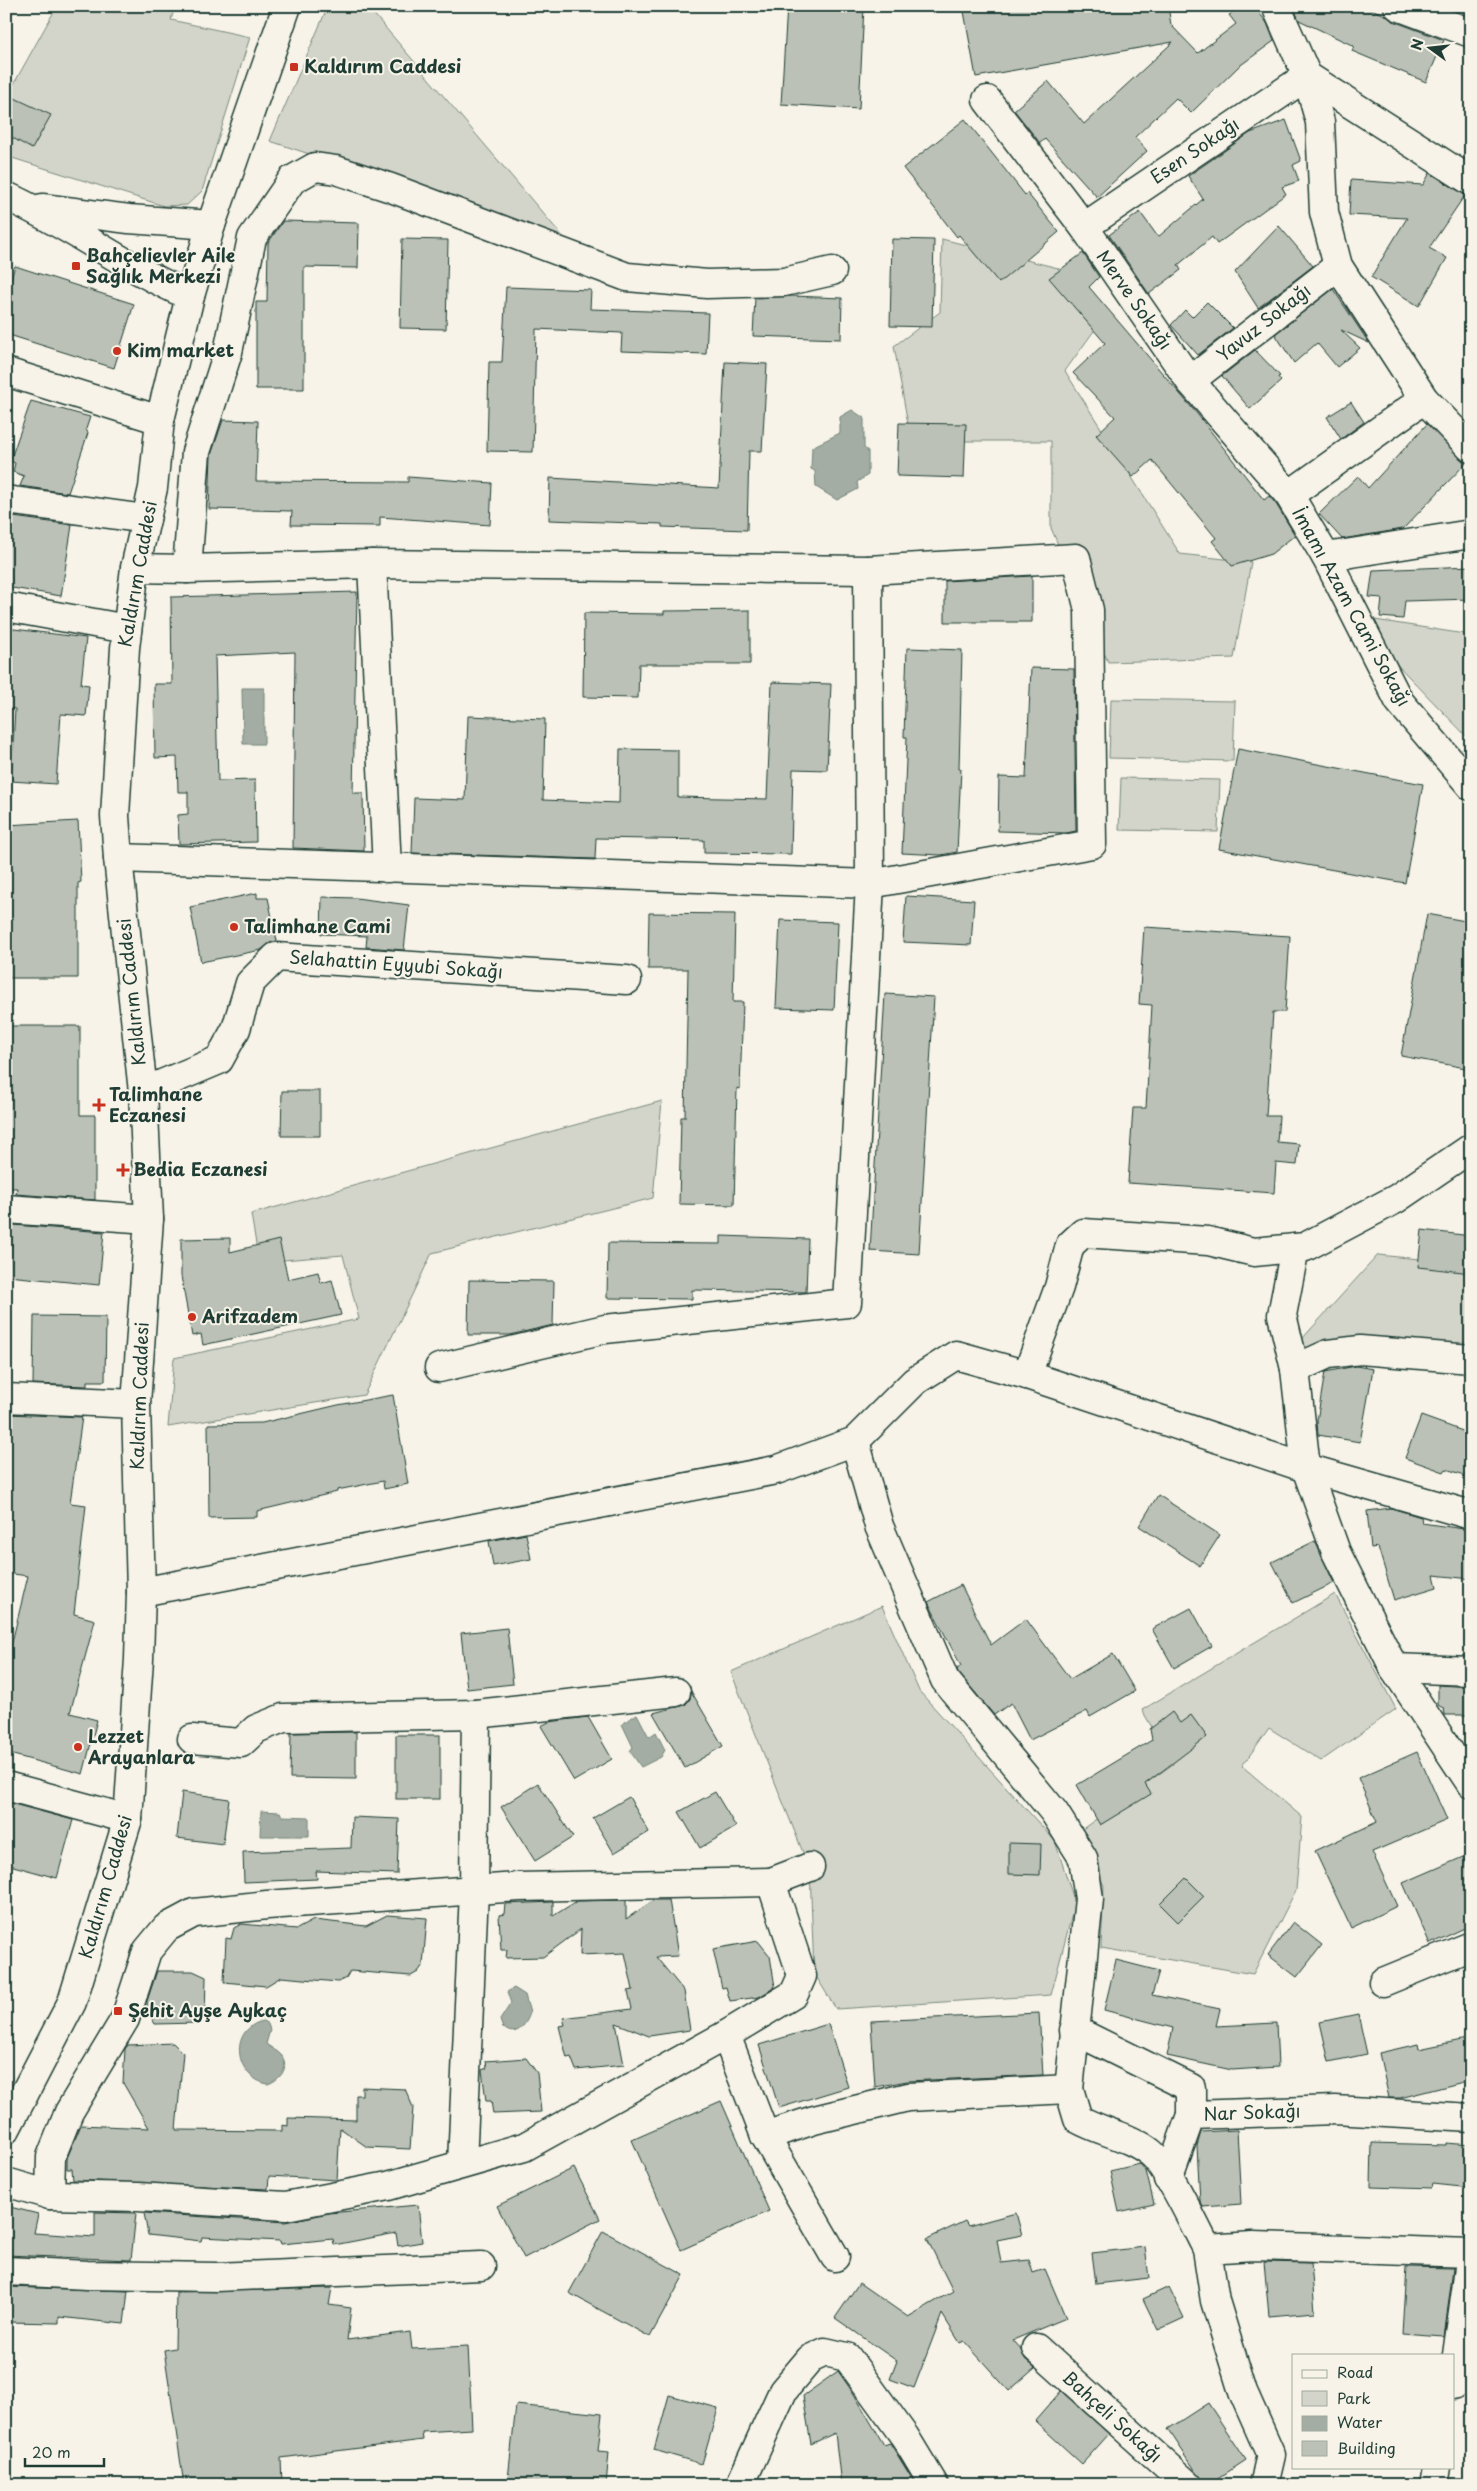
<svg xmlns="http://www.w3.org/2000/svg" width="1477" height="2491" viewBox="0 0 1477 2491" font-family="'Playpen Sans',sans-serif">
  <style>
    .green { fill: #d3d5ca; stroke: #79897f }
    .water { fill: #a4ada3; stroke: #6f8077 }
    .building { fill: #bbc1b6; stroke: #1f3d34 }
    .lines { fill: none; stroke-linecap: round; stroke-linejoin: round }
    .minor-casing { stroke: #1f3d34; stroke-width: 31 }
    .tertiary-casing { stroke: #1f3d34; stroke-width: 31 }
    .secondary-casing { stroke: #1f3d34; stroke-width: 31 }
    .minor { stroke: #f7f3e8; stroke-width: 28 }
    .tertiary { stroke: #f7f3e8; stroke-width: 28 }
    .secondary { stroke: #f7f3e8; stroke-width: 28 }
    .poi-dot { fill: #c8321e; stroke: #f7f3e8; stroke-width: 2 }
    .labels { text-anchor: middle; stroke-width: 4; stroke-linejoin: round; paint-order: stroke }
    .poi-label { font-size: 18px; font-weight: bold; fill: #1f3d34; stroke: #f7f3e8; text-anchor: start }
    .street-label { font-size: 18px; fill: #1f3d34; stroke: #f7f3e8 }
  </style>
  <rect width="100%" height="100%" fill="#f7f3e8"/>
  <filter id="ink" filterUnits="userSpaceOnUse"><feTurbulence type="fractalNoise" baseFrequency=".02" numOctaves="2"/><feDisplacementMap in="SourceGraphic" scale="10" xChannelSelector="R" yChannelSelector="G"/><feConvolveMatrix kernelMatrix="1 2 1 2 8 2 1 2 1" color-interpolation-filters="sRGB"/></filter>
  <g filter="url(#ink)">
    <g class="green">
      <path d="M57 6H175L171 20 250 37 202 191 187 205 164 206 6 156V98Z"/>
      <path d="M328 6H367L564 238 270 141Z"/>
      <path d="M942 239 1058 268 1096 328 1065 371 1180 554 1251 562 1234 658 1108 662 1051 528V441H911L894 346 940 312Z"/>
      <path d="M1350 616 1471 635V741Z"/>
      <path d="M1111 699 1235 701 1233 761 1109 758Z"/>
      <path d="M1121 778 1220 780 1218 832 1119 830Z"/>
      <path d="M662 1101 653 1198 432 1253 364 1395 168 1427 174 1358 359 1319 343 1255 259 1262 251 1214Z"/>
      <path d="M1378 1255 1471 1264V1363L1291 1351Z"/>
      <path d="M1335 1594 1396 1709 1321 1761 1269 1728 1242 1766 1302 1817 1296 1890 1253 1974 1101 1948 1104 1886 1081 1830 1173 1764 1142 1710Z"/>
      <path d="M882 1606 919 1691 1055 1841 1075 1903 1051 1995 836 2009 814 1973 810 1870 731 1672Z"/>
    </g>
    <g class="water">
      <path d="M852 410 864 418V448L868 451V475L857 482 858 489 837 500 816 487 815 471 811 469 812 447 840 433V417Z"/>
      <path d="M242 688H264V744H243Z"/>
      <path d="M637 1714 649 1737 656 1732 665 1750 661 1757 641 1767 630 1751 633 1747 622 1724Z"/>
      <path d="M261 1811 280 1812 282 1816 309 1817V1836H260Z"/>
      <path d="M514 1988 525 1995 530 2013C526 2026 514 2040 502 2026L500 2020 511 2003 507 1992Z"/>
      <path d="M263 2021 268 2024 270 2030 266 2044C271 2048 278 2051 282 2056 290 2069 279 2080 268 2084 234 2078 228 2029 263 2021Z"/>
    </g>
    <g class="building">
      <path d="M787 6H864L859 109 781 104Z"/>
      <path d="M963 6H1168L1171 25 1198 53 1236 24 1229 15 1241 6H1254L1267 23 1274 41 1238 67 1191 113 1176 98 1135 137 1147 151 1097 197 1045 139 1040 143 1014 110 1048 81 1084 124 1173 42 976 77Z"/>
      <path d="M1293 6H1365L1385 15 1393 21 1444 40 1426 82 1352 51 1354 46 1299 20Z"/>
      <path d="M6 94 51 115 32 149 6 134Z"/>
      <path d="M965 119 1025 195 1027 193 1059 232 999 283 959 235 957 237 903 168Z"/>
      <path d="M1286 120 1301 161 1293 165 1299 181 1282 187 1286 194 1217 244 1212 237 1178 265 1181 270 1149 294 1109 235 1140 212 1158 237 1203 199 1188 176 1250 133Z"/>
      <path d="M1430 173 1465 195 1429 248 1447 258 1419 306 1371 277 1407 218 1349 215 1351 180 1423 185Z"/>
      <path d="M283 221 359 223 358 268 304 267V389H256V302H267L268 243Z"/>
      <path d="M1279 226 1313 266 1258 308 1235 272Z"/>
      <path d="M402 239 448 240 446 329 400 328Z"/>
      <path d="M892 239 934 240 932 327 890 326Z"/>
      <path d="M1083 253 1099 277 1089 287 1198 415 1264 500 1269 496 1276 504 1295 535 1271 554 1232 566 1212 541 1216 538 1152 460 1133 477 1096 435 1115 417 1073 373 1105 343 1049 278Z"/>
      <path d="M15 266 134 304 114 368 6 334V295Z"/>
      <path d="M506 287 591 290 590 309 708 313 706 354 621 351 622 333 536 329 533 452 487 451 489 362H502Z"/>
      <path d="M1333 289 1369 343 1341 330 1360 348 1337 367 1317 343 1294 363 1275 334Z"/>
      <path d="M792 296 842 298 841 339 753 336 755 298Z"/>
      <path d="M1207 302 1233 328 1198 355 1171 325 1185 310 1192 317Z"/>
      <path d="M1255 350 1280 376 1278 377 1281 381 1250 409 1222 376Z"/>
      <path d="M725 362 767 364 762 451H749L747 530 662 527V524L549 520 550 478 719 488Z"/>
      <path d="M31 401 90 417 86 429 88 433 68 493 20 486 24 476 13 472 15 463 10 461Z"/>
      <path d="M1351 402 1364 422 1341 439 1327 417Z"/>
      <path d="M223 420 258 421 256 481 408 482V477L492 483 490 525 380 517V526L291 525 292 511 209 509 211 455Z"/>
      <path d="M899 423 966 424 964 478 897 476Z"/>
      <path d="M1427 424 1466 463 1403 529 1342 539 1319 514 1358 476 1368 488Z"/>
      <path d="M6 516 72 525 61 596 6 587Z"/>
      <path d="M1471 566V599L1405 601 1403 619 1380 617 1382 598 1369 597 1373 570Z"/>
      <path d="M1032 576V622H945V581Z"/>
      <path d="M357 592 353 793H363L364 851 293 848 295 652 215 656 218 781 255 780 256 842 179 844 178 815 188 814V792H178L177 757 155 758 154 684H172L171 597Z"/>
      <path d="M750 610V664H639L638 698 583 697 584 613 664 614V611Z"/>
      <path d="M6 628 86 638 81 684 89 685 86 716 61 714 56 784 11 781 15 709 6 708Z"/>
      <path d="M907 648 962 650 959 769H961L957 852 941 855 902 853 907 737H904Z"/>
      <path d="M1031 668 1074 669 1076 831 1066 833 998 831 999 777 1026 778Z"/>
      <path d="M772 682 831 684 827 770 793 769 791 854 704 853V840L596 838 595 859 412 853 414 798 465 800 468 716 545 719 543 800 619 803 620 749 678 750V797L767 799Z"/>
      <path d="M1238 749 1423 784 1405 883 1219 849Z"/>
      <path d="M78 821 81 882 78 883V978H6V825Z"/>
      <path d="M257 893V898H268L277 941 270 943 261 950 201 962 190 907Z"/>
      <path d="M906 896 974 900 971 945 903 942Z"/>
      <path d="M322 897 356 898 409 905 404 950 366 947 367 936 321 934Z"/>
      <path d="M649 913 735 914 733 1002H743L740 1089 737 1088 734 1205 679 1204 681 1117H685L688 969H648Z"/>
      <path d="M1427 914 1471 922V1069L1401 1056Z"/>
      <path d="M780 920 838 922 834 1010 776 1008Z"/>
      <path d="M1144 927 1290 936 1285 1012H1273L1266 1116H1279L1277 1142 1299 1144 1297 1165 1276 1163 1274 1193 1128 1183 1133 1108H1146L1152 1005 1139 1004Z"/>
      <path d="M885 994 934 997 919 1254 870 1251Z"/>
      <path d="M6 1026H80V1115H95V1200L16 1194 17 1188H6Z"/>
      <path d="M282 1091H320V1136H281Z"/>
      <path d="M13 1225 104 1232 99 1285 8 1276Z"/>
      <path d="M1422 1230 1471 1236V1273L1418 1267Z"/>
      <path d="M721 1236 808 1239 806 1292 692 1290V1299L607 1298 608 1243 721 1244Z"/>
      <path d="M230 1238V1252L279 1240 288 1279 318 1272 321 1283 332 1280 341 1315 203 1345 201 1334 192 1336 181 1276V1239Z"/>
      <path d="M469 1280 554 1281 553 1325 510 1335H468Z"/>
      <path d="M34 1316 106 1317 105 1381H87V1386L33 1384Z"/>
      <path d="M1356 1366 1373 1369 1360 1442 1318 1435 1317 1421 1325 1372Z"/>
      <path d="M393 1395 408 1484 384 1489 383 1481 337 1490V1492L257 1511V1517L209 1518 208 1424 262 1423 338 1405Z"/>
      <path d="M6 1414 82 1417 70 1503 86 1505 74 1614 95 1620 70 1713 97 1720 83 1774 6 1753V1667L28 1576 6 1573Z"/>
      <path d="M1421 1416 1471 1434V1477L1446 1469 1444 1472 1405 1458Z"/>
      <path d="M1158 1495 1220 1535 1200 1566 1139 1526Z"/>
      <path d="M1391 1508 1421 1517 1422 1523 1471 1530V1579L1434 1575 1437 1587 1394 1600 1378 1547 1371 1548 1367 1511Z"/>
      <path d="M526 1534 531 1559 493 1566 489 1541Z"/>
      <path d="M1315 1541 1334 1583 1293 1603 1272 1562Z"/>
      <path d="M961 1585 991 1645 1026 1619 1070 1679 1113 1654 1135 1691 1090 1717 1087 1711 1030 1740 1011 1703 994 1715 958 1672 957 1669 961 1666 928 1602Z"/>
      <path d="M1191 1608 1212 1646 1174 1668 1152 1629Z"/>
      <path d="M507 1628 513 1684 467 1689 461 1633Z"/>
      <path d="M1438 1685 1471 1687V1715H1444L1443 1708 1438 1705Z"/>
      <path d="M691 1691 723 1746 685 1768 653 1713 685 1705 690 1699Z"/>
      <path d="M1172 1712 1180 1723 1191 1715 1207 1737 1145 1784 1151 1794 1100 1825 1077 1785 1152 1740 1150 1729Z"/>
      <path d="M588 1717 612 1759 574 1781 541 1726 549 1722Z"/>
      <path d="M356 1732V1779L290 1778 291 1733Z"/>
      <rect x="396" y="1735" width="44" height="64"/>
      <path d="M1417 1752 1447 1820 1372 1852 1397 1906 1351 1928 1315 1851 1377 1822 1358 1778Z"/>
      <path d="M538 1783 573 1837 535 1861 501 1807Z"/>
      <path d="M182 1792 229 1799 223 1844 177 1838Z"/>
      <path d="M715 1792 736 1827 700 1848 679 1812Z"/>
      <path d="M629 1797 649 1832 614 1853 593 1818Z"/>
      <path d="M6 1802 73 1820 57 1878 6 1864Z"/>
      <path d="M352 1817 399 1819 397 1874 316 1871 317 1879 244 1882 243 1852 351 1848Z"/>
      <path d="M1009 1843 1041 1844 1040 1875 1009 1874Z"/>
      <path d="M1463 1857 1471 1875V1925L1430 1944 1403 1883Z"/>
      <path d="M1186 1878 1204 1896 1178 1922 1160 1904Z"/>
      <path d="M626 1900V1919L654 1900H669L678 1956 656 1957 684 1991 690 2030 649 2036 616 2023 624 2065 576 2070 571 2057 567 2058 559 2026 565 2025 563 2018 632 2009 628 1991 633 1990 625 1953 580 1955 581 1929 543 1957 506 1958 507 1950H501L499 1915 504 1914 505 1904 553 1902V1916L577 1901Z"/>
      <path d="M387 1915 427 1918 423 1965 418 1972 411 1976 350 1971 346 1978 338 1982 281 1977 266 1986 224 1982 226 1938 231 1939 234 1928 241 1924 297 1929 314 1920 366 1926Z"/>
      <path d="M1293 1922 1322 1945 1297 1977 1268 1955Z"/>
      <path d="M758 1941 770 1956 775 1987 759 1997 730 2001 726 1987 722 1988 713 1949Z"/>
      <path d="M1116 1960 1159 1971 1152 1995 1220 2009 1216 2026 1276 2023 1278 2067 1232 2070 1167 2056 1173 2028 1104 2010Z"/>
      <path d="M157 1971H193L206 1977 205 2017H197L198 2023 155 2024 147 2010V2001Z"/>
      <path d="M1039 2013 1043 2075 907 2081 875 2087 871 2021Z"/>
      <path d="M1358 2014 1367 2054 1329 2062 1320 2022Z"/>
      <path d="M828 2024 848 2087 779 2108 759 2045Z"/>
      <path d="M1471 2038V2080L1400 2098H1389L1379 2053 1418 2044 1419 2049Z"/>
      <path d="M173 2043 183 2053 176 2130 282 2131V2125L288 2126V2118L356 2120V2095H362V2087L405 2089 413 2107 410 2149 367 2147 340 2128 337 2180 269 2176 268 2189 73 2180 72 2169H67V2158L81 2125 149 2128 123 2083 125 2049 128 2045Z"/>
      <path d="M526 2058 537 2073 541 2112 493 2114 491 2101H486L482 2070 487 2068 486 2061Z"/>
      <path d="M721 2101 769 2211 681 2250 632 2140Z"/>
      <path d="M1237 2130 1241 2204 1203 2207 1200 2201 1197 2146 1201 2132Z"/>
      <path d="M1372 2143 1446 2145V2143L1471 2145V2188L1433 2184 1432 2188 1371 2186Z"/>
      <path d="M1140 2164 1146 2171 1154 2204 1119 2212 1110 2171Z"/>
      <path d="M574 2168 600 2219 524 2258 497 2206Z"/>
      <path d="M418 2205 422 2242 398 2246 396 2233 334 2245 333 2239 281 2244 280 2241 202 2237 201 2241 148 2235 144 2213 285 2222 329 2213Z"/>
      <path d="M6 2206 38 2214 34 2233 95 2237V2212L136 2213 131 2260 6 2255Z"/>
      <path d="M1016 2213 1022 2235 997 2240 1001 2263 1029 2260 1033 2273 1045 2269 1066 2318 1013 2340 1021 2349 1025 2359 1035 2368 1009 2391 964 2341 960 2343 942 2314 914 2388 890 2379 897 2361 835 2318 859 2283 908 2317 953 2291 927 2239 965 2221 968 2226Z"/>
      <path d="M603 2231 684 2275 650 2337 569 2293Z"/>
      <path d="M1145 2247 1149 2278 1096 2284 1092 2253Z"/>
      <path d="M1264 2262 1311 2263 1315 2312 1269 2316Z"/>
      <path d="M1406 2267 1453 2268 1444 2337 1402 2334Z"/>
      <path d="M6 2287 128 2291 124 2324 59 2317V2323L6 2322Z"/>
      <path d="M1169 2287 1184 2318 1158 2330 1143 2299Z"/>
      <path d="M332 2288 329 2305 351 2308 347 2340 410 2332 412 2349 468 2346 472 2429 422 2432 423 2440 281 2458 282 2485H184L164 2350 175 2348 176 2292Z"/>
      <path d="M838 2371 854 2394 884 2445 890 2443 916 2485H841L835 2433 811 2444 803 2396Z"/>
      <path d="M1061 2391 1109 2434 1082 2464 1035 2421Z"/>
      <path d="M669 2395 718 2408 702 2464 654 2450Z"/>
      <path d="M1208 2403 1246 2460 1208 2485H1205L1168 2429Z"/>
      <path d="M516 2405 602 2414 598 2451 609 2452 606 2485H559L508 2479Z"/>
    </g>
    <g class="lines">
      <g class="minor-casing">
        <g id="minor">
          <path d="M1398 6 1471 33"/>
          <path d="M987 100 1084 227 1190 381 1289 495 1326 557 1399 701 1471 786"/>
          <path d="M1084 227 1307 76 1471 181"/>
          <path d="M6 372 160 420"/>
          <path d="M1190 381 1338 266"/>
          <path d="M1289 495 1424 399"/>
          <path d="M6 500 146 519"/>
          <path d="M1326 557 1471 534"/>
          <path d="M372 564 387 868"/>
          <path d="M187 569 196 452 228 352 252 238 292 180 315 167 336 170 391 188 627 277 707 284 784 282 832 271"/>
          <path d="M6 607 127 629"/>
          <path d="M118 858 870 884 1092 844 1089 610 1076 558 868 570 372 564 187 569 135 568"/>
          <path d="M143 1092 219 1060 236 1029 250 983 276 957 627 980"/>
          <path d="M6 1209 149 1219"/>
          <path d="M439 1368 605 1329 847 1303 870 884 868 570"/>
          <path d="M1295 1369 1328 1354 1360 1350 1471 1359"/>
          <path d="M1027 1375 1059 1287 1070 1245 1083 1233 1208 1241 1254 1252 1305 1247 1396 1199 1471 1148"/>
          <path d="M6 1398 136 1404"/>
          <path d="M855 1441 879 1526 945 1680 1054 1812 1083 1858 1089 1899 1069 2089 1078 2119C1101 2132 1130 2136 1151 2153 1167 2166 1196 2228 1207 2249"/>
          <path d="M141 1592 776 1470 855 1441 915 1381 956 1355 1027 1375 1306 1468 1295 1369 1282 1315 1295 1248"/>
          <path d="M1394 1668 1471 1671"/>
          <path d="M192 1739 241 1743 256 1729 283 1718 476 1714"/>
          <path d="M6 1786 128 1819"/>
          <path d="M1383 1982 1471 1946"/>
          <path d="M1074 2030 1191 2088V2115L1335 2110 1471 2118"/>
          <path d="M726 2035 765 2136"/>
          <path d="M462 2164 474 1891 476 1714 676 1692"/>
          <path d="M1168 2179 1191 2115"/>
          <path d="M6 2182 50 2195 138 2197 286 2206 388 2186 524 2147 726 2035 794 1994 802 1976 771 1882 810 1867"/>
          <path d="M50 2195 51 2157 69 2112 125 2019 147 1951 166 1928 194 1913 267 1905 518 1887 771 1882"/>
          <path d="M835 2257 765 2136 814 2120 908 2097 1069 2089"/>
          <path d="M6 2271 87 2275 216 2277 481 2266"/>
          <path d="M1036 2348 1188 2485"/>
          <path d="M1453 2384 1471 2253"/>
          <path d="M740 2485 783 2391 810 2359 825 2352 847 2357 905 2437 934 2485"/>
          <path d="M1264 2485 1271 2455 1243 2392 1215 2301 1207 2249 1253 2246 1471 2253"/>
          <path d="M1434 2485 1437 2467"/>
        </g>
      </g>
      <g class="tertiary-casing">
        <g id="tertiary">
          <path d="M6 196C70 225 126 268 190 296"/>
          <path d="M42 208 129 219 211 225"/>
          <path d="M1306 1468 1336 1552 1394 1668 1471 1784"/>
          <path d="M1306 1468 1471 1515"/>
          <path d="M6 2129 72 2002 128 1819 139 1659 141 1592 136 1404 149 1219 143 1092 118 858 115 816 125 648 135 568 153 488 160 420 190 296 211 225 287 6"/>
        </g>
      </g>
      <g class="secondary-casing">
        <path id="secondary" d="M1276 6 1307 76 1320 122 1324 212 1338 266 1424 399 1471 448"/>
      </g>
      <use href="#minor" class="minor"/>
      <use href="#tertiary" class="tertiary"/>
      <use href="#secondary" class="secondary"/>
    </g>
  </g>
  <g class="poi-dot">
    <rect x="289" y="62" width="10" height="10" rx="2.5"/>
    <rect x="71" y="261" width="10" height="10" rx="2.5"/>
    <circle cx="117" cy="351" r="5"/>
    <circle cx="234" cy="927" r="5"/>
    <path d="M96.5 1097.5h5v5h5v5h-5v5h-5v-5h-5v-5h5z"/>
    <path d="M120.5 1162.5h5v5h5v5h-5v5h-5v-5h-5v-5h5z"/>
    <circle cx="192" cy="1317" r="5"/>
    <circle cx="78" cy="1747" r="5"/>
    <rect x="113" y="2006" width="10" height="10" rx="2.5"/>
  </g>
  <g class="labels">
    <g class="poi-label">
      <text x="304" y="73">Kaldırım Caddesi</text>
      <text x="86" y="262">Bahçelievler Aile<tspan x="86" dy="21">Sağlık Merkezi</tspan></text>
      <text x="127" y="357">Kim market</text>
      <text x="244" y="933">Talimhane Cami</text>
      <text x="109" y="1101">Talimhane<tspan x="109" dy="21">Eczanesi</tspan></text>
      <text x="133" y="1176">Bedia Eczanesi</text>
      <text x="202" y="1323">Arifzadem</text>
      <text x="88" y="1743">Lezzet<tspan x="88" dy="21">Arayanlara</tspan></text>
      <text x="128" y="2017">Şehit Ayşe Aykaç</text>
    </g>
    <g class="street-label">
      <text transform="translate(1195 151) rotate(-34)" y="6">Esen Sokağı</text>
      <text transform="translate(1134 300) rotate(55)" y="6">Merve Sokağı</text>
      <text transform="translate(1264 323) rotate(-38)" y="6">Yavuz Sokağı</text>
      <text transform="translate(138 574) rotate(-80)" y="6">Kaldırım Caddesi</text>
      <text transform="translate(1351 607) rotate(61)" y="6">İmamı Azam Cami Sokağı</text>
      <text transform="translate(396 965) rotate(4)" y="6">Selahattin Eyyubi Sokağı</text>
      <text transform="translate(132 992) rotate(-96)" y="6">Kaldırım Caddesi</text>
      <text transform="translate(140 1396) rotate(-88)" y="6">Kaldırım Caddesi</text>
      <text transform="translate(106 1887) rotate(-74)" y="6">Kaldırım Caddesi</text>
      <text transform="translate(1252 2113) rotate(-2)" y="6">Nar Sokağı</text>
      <text transform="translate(1112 2417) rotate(42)" y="6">Bahçeli Sokağı</text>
    </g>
  </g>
  <rect width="1477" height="2491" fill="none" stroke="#f7f3e8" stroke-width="25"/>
  <rect x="12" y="12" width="1452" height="2466" fill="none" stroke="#1f3d34" stroke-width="2" filter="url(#ink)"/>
  <rect x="1292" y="2354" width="162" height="115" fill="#f7f3e8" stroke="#a1aaa0"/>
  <rect x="1302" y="2370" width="25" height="8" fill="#f7f3e8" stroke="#a1aaa0"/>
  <text x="1337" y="2378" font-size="15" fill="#1f3d34">Road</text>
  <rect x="1302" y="2391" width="25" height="15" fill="#d3d5ca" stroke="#a1aaa0"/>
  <text x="1337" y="2404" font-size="15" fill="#1f3d34">Park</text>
  <rect x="1302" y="2416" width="25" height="15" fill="#a4ada3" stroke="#a1aaa0"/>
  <text x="1337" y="2428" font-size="15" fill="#1f3d34">Water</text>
  <rect x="1302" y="2441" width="25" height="15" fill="#bbc1b6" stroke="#a1aaa0"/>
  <text x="1337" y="2454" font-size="15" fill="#1f3d34">Building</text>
  <g transform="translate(1430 48) rotate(285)" stroke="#f7f3e8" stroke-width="4" paint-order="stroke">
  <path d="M0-4L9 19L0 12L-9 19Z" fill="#1f3d34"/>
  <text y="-8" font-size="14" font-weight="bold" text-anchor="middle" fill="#1f3d34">N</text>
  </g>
  <path d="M25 2458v8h79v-8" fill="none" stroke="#1f3d34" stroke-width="2.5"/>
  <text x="32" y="2458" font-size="15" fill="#1f3d34" stroke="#f7f3e8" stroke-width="4" paint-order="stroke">20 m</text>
</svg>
